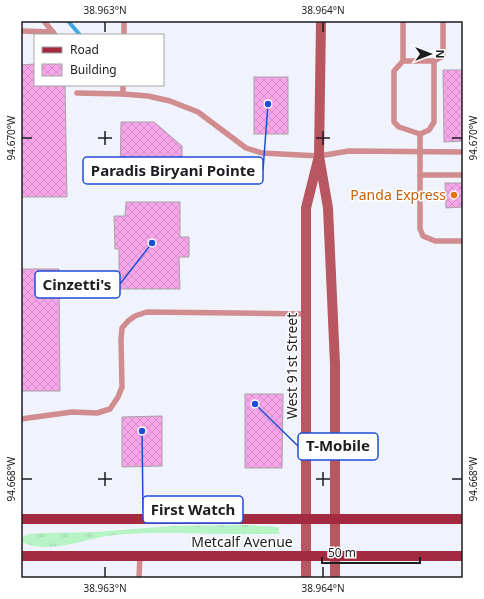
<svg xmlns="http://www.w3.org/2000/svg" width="484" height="599" viewBox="0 0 484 599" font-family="'Noto Sans',sans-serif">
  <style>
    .grass { fill: url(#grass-tufts) }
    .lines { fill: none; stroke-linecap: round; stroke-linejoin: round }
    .stream { stroke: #3ea9e0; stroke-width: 4 }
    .building { fill: url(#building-cross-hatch); stroke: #a8a1a7 }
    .lane { stroke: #d08c8f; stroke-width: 5.5 }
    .secondary { stroke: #b85760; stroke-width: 10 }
    .primary { stroke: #a42a3f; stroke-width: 10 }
    .ticks { fill: none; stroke: #1c1d20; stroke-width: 1.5 }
    .food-dot { fill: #e8710a; stroke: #fff; stroke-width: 1.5 }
    .labels { text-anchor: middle; stroke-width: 3; stroke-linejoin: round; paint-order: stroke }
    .food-label { font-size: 14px; fill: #c56008; stroke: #fff; text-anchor: end }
    .street-label { font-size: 14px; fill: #1c1d20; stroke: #fff }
    .leader { fill: none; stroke: #1d4ed8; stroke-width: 1.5 }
    .callout-dot { fill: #1d4ed8; stroke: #fff; stroke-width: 1.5 }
    .callout { fill: #fff; stroke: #1d4ed8; stroke-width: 1.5 }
    .callout-label { font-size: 15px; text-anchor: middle; font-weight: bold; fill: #1c1d20 }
    .neatline { fill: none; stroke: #1c1d20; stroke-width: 1.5 }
    .ticks-label { font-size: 10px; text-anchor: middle; fill: #1c1d20 }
  </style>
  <defs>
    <pattern id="grass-tufts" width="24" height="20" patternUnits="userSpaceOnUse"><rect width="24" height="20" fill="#b6f4c5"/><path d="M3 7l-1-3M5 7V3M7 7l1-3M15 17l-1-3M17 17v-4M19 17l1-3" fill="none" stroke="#9cd1a9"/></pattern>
    <pattern id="building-cross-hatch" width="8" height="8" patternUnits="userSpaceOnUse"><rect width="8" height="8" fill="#f7a7e9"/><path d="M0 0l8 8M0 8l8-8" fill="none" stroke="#d38fc8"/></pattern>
  </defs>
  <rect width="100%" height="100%" fill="#f0f3fb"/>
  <path class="grass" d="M246 525 279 527V534C247 534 214 534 182 533 153 533 124 532 97 538 75 543 43 553 22 542V537L29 534 48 533 96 532 172 526Z"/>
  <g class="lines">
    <path class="stream" d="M68 21 80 35"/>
  </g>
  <g class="building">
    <path d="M35 64V85H65L67 197H21V65Z"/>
    <path d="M443 70H463V141L444 142Z"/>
    <rect x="254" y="77" width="34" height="57"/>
    <path d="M121 122H154L182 146V169L136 168V173H120Z"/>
    <path d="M445 183H463V207L446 208Z"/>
    <path d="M126 202H180V237H189V257H179L180 289H119V249H115L114 216H125Z"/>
    <path d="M21 269H59L60 391H21Z"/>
    <path d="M245 394H283L282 468H245Z"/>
    <path d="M162 416V466L122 467V417Z"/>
  </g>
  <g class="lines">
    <g class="lane">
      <path d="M44 21 55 35"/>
      <path d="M124 21V35"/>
      <path d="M403 21V61L394 71V122L399 127 420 134 429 130 434 122V61L443 56V21"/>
      <path d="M21 31 53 32"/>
      <path d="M403 61H434"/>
      <path d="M77 93 123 94 148 96 170 101 198 112 246 148 262 153 319 156 349 151 463 152"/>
      <path d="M123 94V85"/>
      <path d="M420 134V229L423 236 435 241H463"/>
      <path d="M420 175H463"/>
      <path d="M21 419 72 412 97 413 110 409 118 397 122 387 121 340 122 328 128 321 135 316 147 312 306 314"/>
      <path d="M139 578 140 556"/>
    </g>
    <g class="secondary">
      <path d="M321 21 319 156 328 208 335 364V578"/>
      <path d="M306 578V208L318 160"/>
    </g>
    <g class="primary">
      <path d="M21 519H463"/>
      <path d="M21 556H463"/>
    </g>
  </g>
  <path class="ticks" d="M105 22V32M323 22V32M105 131V145M323 131V145M22 138H32M98 138H112M316 138H330M452 138H462M105 472V486M323 472V486M22 479H32M98 479H112M316 479H330M452 479H462M105 567V577M323 567V577"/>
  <circle class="food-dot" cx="454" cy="195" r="4"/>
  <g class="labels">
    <g class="food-label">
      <text x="446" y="200">Panda Express</text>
    </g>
    <g class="street-label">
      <text transform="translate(292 366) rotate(-90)" y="5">West 91st Street</text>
      <text x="242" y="547">Metcalf Avenue</text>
    </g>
  </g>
  <path class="leader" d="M268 104L263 170M152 243L120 284M255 404L298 446M142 431L143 510"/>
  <g class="callout-dot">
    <circle cx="268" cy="104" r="4"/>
    <circle cx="152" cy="243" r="4"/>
    <circle cx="255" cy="404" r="4"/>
    <circle cx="142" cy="431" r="4"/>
  </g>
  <g class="callout">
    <rect x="83" y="157" width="180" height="27" rx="4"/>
    <rect x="35" y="271" width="85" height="27" rx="4"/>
    <rect x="298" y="433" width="80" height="27" rx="4"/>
    <rect x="143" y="496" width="100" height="27" rx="4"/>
  </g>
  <g class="callout-label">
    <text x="173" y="176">Paradis Biryani Pointe</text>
    <text x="77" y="290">Cinzetti's</text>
    <text x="338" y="451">T-Mobile</text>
    <text x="193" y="515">First Watch</text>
  </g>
  <rect width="484" height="599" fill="none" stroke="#ffffff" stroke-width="44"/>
  <rect x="34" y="34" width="130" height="52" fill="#ffffff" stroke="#a4a5a6"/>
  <rect x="42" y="47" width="20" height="6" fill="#a42a3f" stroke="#a4a5a6"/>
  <text x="70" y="54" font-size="12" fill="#1c1d20">Road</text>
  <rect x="42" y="64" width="20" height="12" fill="url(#building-cross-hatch)" stroke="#a4a5a6"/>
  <text x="70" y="74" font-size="12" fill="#1c1d20">Building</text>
  <g transform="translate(430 54) rotate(90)" stroke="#ffffff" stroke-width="3" paint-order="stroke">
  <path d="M0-3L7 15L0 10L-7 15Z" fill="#1c1d20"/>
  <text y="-6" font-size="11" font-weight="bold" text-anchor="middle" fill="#1c1d20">N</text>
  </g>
  <path d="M322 557v6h98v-6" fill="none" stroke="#1c1d20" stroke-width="2"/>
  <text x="328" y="557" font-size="12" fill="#1c1d20" stroke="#ffffff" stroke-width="3" paint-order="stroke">50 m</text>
  <rect x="22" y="22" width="440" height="555" class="neatline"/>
  <g class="ticks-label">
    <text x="105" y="14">38.963°N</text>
    <text x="323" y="14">38.964°N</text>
    <text transform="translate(473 138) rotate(-90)" y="4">94.670°W</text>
    <text transform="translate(11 138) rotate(-90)" y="4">94.670°W</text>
    <text transform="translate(11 479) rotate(-90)" y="4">94.668°W</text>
    <text transform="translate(473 479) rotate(-90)" y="4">94.668°W</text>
    <text x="105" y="592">38.963°N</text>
    <text x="323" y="592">38.964°N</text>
  </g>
</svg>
